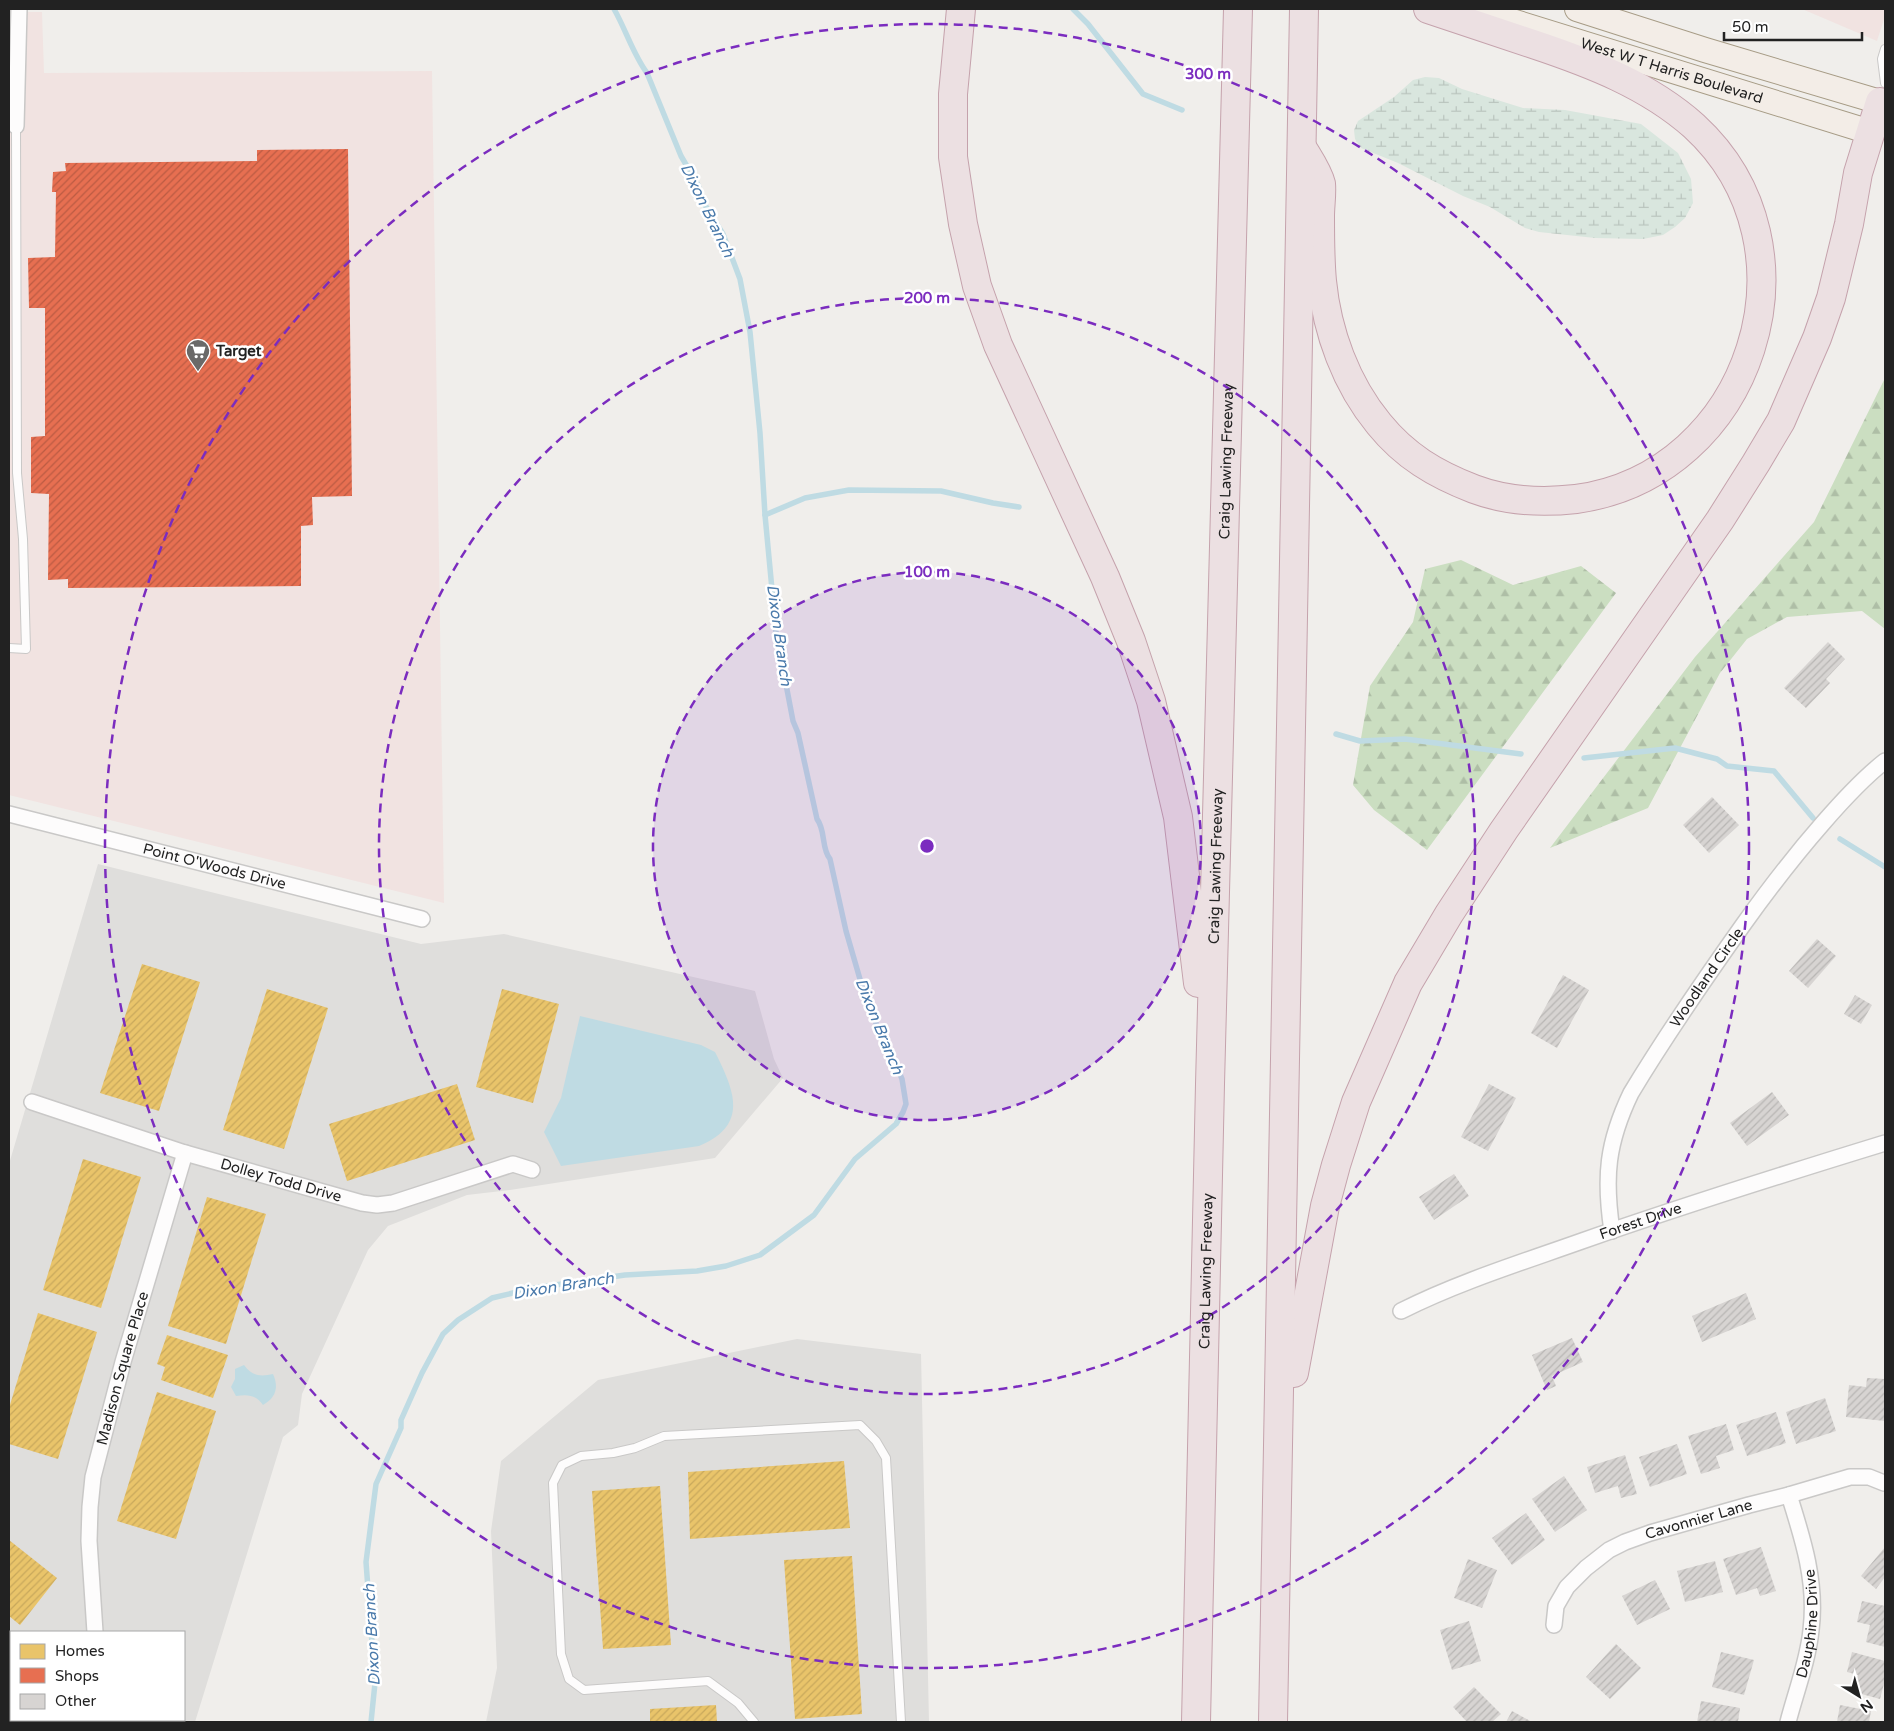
<svg xmlns="http://www.w3.org/2000/svg" width="1894" height="1731" viewBox="0 0 1894 1731" font-family="'Varela Round',sans-serif">
  <style>
    .residential { fill: #dfdedc }
    .commercial { fill: #f1e3e1 }
    .forest { fill: url(#forest-firs) }
    .wetland { fill: url(#wetland-marsh) }
    .water { fill: #bfdbe3 }
    .homes { fill: url(#homes-hatch) }
    .shops { fill: url(#shops-hatch) }
    .lines { fill: none; stroke-linecap: round; stroke-linejoin: round }
    .stream { stroke: #bfdbe3; stroke-width: 5.5 }
    .building { fill: url(#building-hatch) }
    .lane-casing { stroke: #c9c8c7; stroke-width: 10 }
    .street-casing { stroke: #c9c8c7; stroke-width: 18 }
    .primary-casing { stroke: #a79c86; stroke-width: 26 }
    .highway-casing { stroke: #c5a2ac; stroke-width: 30 }
    .lane { stroke: #fdfcfc; stroke-width: 8 }
    .street { stroke: #fdfcfc; stroke-width: 15 }
    .primary { stroke: #f3ede7; stroke-width: 24 }
    .highway { stroke: #ece0e2; stroke-width: 28 }
    .ring { fill: none; stroke: #7b2cbf; stroke-width: 2.5; stroke-dasharray: 9 6 }
    .labels { text-anchor: middle; stroke-width: 5; stroke-linejoin: round; paint-order: stroke }
    .street-label { font-size: 15px; fill: #222; stroke: #fff }
    .poi-label { font-size: 15px; font-weight: bold; fill: #222; stroke: #fff; text-anchor: start }
    .water-label { font-size: 16px; font-style: italic; fill: #4a7aab; stroke: #fff }
    .centre { fill: #7b2cbf; stroke: #fff; stroke-width: 2.5 }
    .ring-label { font-size: 15px; text-anchor: middle; font-weight: bold; fill: #7b2cbf; stroke: #fff; stroke-width: 5; stroke-linejoin: round; paint-order: stroke }
  </style>
  <defs>
    <pattern id="forest-firs" width="22" height="20" patternUnits="userSpaceOnUse" patternTransform="scale(1.25)"><rect width="22" height="20" fill="#cbdec1"/><path d="M5 1l3.5 6h-7zM16 11l3.5 6h-7z" fill="#aebea6"/></pattern>
    <pattern id="wetland-marsh" width="20" height="14" patternUnits="userSpaceOnUse" patternTransform="scale(1.25)"><rect width="20" height="14" fill="#d9e6de"/><path d="M1 5h8M5 5V1M11 12h8M15 12V8" fill="none" stroke="#bac5be"/></pattern>
    <pattern id="homes-hatch" width="6" height="6" patternUnits="userSpaceOnUse" patternTransform="scale(1.25)"><rect width="6" height="6" fill="#e9c46a"/><path d="M-1 1l2-2M0 6l6-6M5 7l2-2" fill="none" stroke="#c8a85c"/></pattern>
    <pattern id="shops-hatch" width="6" height="6" patternUnits="userSpaceOnUse" patternTransform="scale(1.25)"><rect width="6" height="6" fill="#e76f51"/><path d="M-1 1l2-2M0 6l6-6M5 7l2-2" fill="none" stroke="#bb5b43"/></pattern>
    <pattern id="building-hatch" width="6" height="6" patternUnits="userSpaceOnUse" patternTransform="scale(1.25)"><rect width="6" height="6" fill="#d7d4d2"/><path d="M-1 1l2-2M0 6l6-6M5 7l2-2" fill="none" stroke="#b8b6b4"/></pattern>
  </defs>
  <rect width="100%" height="100%" fill="#f0eeeb"/>
  <g class="residential">
    <path d="M98 864 421 944 504 934 755 991 774 1059 783 1078 715 1158 510 1190 467 1195 388 1226 368 1250 302 1394 298 1425 283 1437 195 1722H175L172 1720H184V1632H11V1681L9 1679V1164Z"/>
    <path d="M797 1339 921 1354 929 1722H486L497 1668 491 1531 501 1461 598 1380Z"/>
    <path d="M58 1720H147L145 1722H61Z"/>
  </g>
  <g class="commercial">
    <path d="M1802 9H1885V16L1877 41Z"/>
    <path d="M9 12H42L44 73 432 71 444 903 9 795Z"/>
  </g>
  <g class="forest">
    <path d="M1885 378V629L1862 611 1787 617 1747 639 1720 673 1648 808 1550 848 1695 657 1814 522Z"/>
    <path d="M1461 560 1513 585 1581 566 1616 593 1427 850 1374 810 1353 785 1370 686 1413 622 1425 569Z"/>
  </g>
  <path class="wetland" d="M1425 77 1439 78 1462 89 1523 108 1565 110 1641 124 1678 153 1691 179 1693 203 1685 218 1675 227 1663 235 1643 239 1595 238 1539 232 1525 228 1490 207 1463 196 1398 163 1361 148 1355 139 1354 130 1358 121 1394 97 1413 80Z"/>
  <g class="water">
    <path d="M580 1016 701 1045 715 1052C734 1090 750 1125 699 1146L561 1166 544 1132 561 1098Z"/>
    <path d="M244 1365C252 1376 260 1377 273 1374 279 1387 276 1398 263 1405 256 1395 248 1394 236 1396L231 1387 235 1379V1369Z"/>
  </g>
  <g class="homes">
    <path d="M142 964 200 982 159 1111 100 1093Z"/>
    <path d="M267 989 328 1008 284 1149 223 1130Z"/>
    <path d="M502 989 559 1004 533 1103 476 1087Z"/>
    <path d="M457 1084 475 1140 347 1181 329 1124Z"/>
    <path d="M83 1159 141 1177 101 1308 43 1290Z"/>
    <path d="M207 1197 266 1214 226 1344 168 1326Z"/>
    <path d="M38 1313 97 1332 58 1459 9 1444V1408Z"/>
    <path d="M167 1335 228 1355 213 1398 161 1380 165 1367 157 1364Z"/>
    <path d="M157 1392 216 1411 176 1539 117 1521Z"/>
    <path d="M844 1461 850 1528 690 1539 688 1472Z"/>
    <path d="M660 1486 671 1645 603 1649 592 1491Z"/>
    <path d="M9 1540 57 1578 20 1625 9 1616Z"/>
    <path d="M852 1556 862 1714 795 1719 784 1560Z"/>
    <path d="M716 1705 717 1722H650V1709Z"/>
  </g>
  <path class="shops" d="M348 149 352 496 312 497 313 525 301 526V586L68 588V579L48 580 49 494 31 493V437L45 436V308H29L28 258 55 257 56 192H52L53 172 66 171 65 163 257 161V150Z"/>
  <g class="lines">
    <g class="stream">
      <path d="M1073 9 1088 24 1143 94 1182 110"/>
      <path d="M765 515 805 498 849 490 941 491 993 503 1019 507"/>
      <path d="M1336 734 1360 741 1405 739 1521 754"/>
      <path d="M1584 758 1675 748 1717 759 1727 766 1774 771 1813 818"/>
      <path d="M1840 839 1885 867"/>
      <path d="M371 1722 375 1683 366 1562 376 1484 401 1428V1420L422 1373 443 1334 458 1320 492 1298 534 1288 625 1275 697 1271 726 1266 760 1255 814 1215 855 1159 896 1124 903 1112 906 1104 902 1079 895 1062 887 1051 864 993 846 931 830 859C821 848 826 831 817 819L798 733 793 721 776 632 765 515 760 433 750 332 740 279 723 234 705 205 698 185 681 156 647 73C633 54 626 30 614 9"/>
    </g>
  </g>
  <g class="building">
    <path d="M1828 642 1845 659 1826 679 1830 683 1806 708 1784 688Z"/>
    <path d="M1712 797 1739 825 1709 853 1683 825Z"/>
    <path d="M1817 939 1836 956 1808 988 1789 971Z"/>
    <path d="M1563 975 1589 990 1557 1048 1531 1033Z"/>
    <path d="M1855 995 1872 1005 1861 1024 1844 1014Z"/>
    <path d="M1489 1084 1516 1098 1488 1151 1461 1137Z"/>
    <path d="M1772 1092 1789 1115 1747 1146 1730 1123Z"/>
    <path d="M1454 1174 1469 1196 1434 1220 1419 1197Z"/>
    <path d="M1746 1293 1756 1319 1702 1342 1692 1316Z"/>
    <path d="M1572 1338 1583 1362 1552 1376 1556 1386 1547 1390 1532 1355Z"/>
    <path d="M1867 1378 1885 1379V1421L1846 1417 1849 1385 1866 1387Z"/>
    <path d="M1825 1398 1836 1431 1796 1444 1786 1412Z"/>
    <path d="M1776 1412 1786 1443 1747 1456 1736 1425Z"/>
    <path d="M1726 1424 1734 1450 1716 1456 1720 1468 1701 1474 1688 1436Z"/>
    <path d="M1677 1444 1687 1474 1650 1487 1639 1457Z"/>
    <path d="M1625 1455 1637 1494 1621 1498 1618 1486 1595 1493 1587 1467Z"/>
    <path d="M1564 1476 1587 1510 1555 1532 1532 1499Z"/>
    <path d="M1526 1513 1545 1540 1512 1565 1492 1538Z"/>
    <path d="M1761 1547 1776 1591 1760 1596 1757 1588 1736 1595 1723 1559Z"/>
    <path d="M1885 1547V1577L1876 1589 1861 1576Z"/>
    <path d="M1468 1559 1497 1570 1482 1608 1454 1598Z"/>
    <path d="M1715 1561 1723 1592 1685 1602 1677 1571Z"/>
    <path d="M1655 1580 1670 1609 1637 1625 1622 1596Z"/>
    <path d="M1862 1601 1885 1606V1647L1866 1642 1870 1625 1857 1622Z"/>
    <path d="M1469 1621 1481 1661 1452 1670 1440 1630Z"/>
    <path d="M1616 1644 1641 1668 1610 1699 1586 1677Z"/>
    <path d="M1721 1652 1754 1660 1744 1695 1712 1687Z"/>
    <path d="M1852 1652 1885 1661V1680L1880 1699 1854 1692 1858 1675 1847 1672Z"/>
    <path d="M1474 1687 1501 1714 1492 1722H1467L1453 1707Z"/>
    <path d="M1701 1701 1740 1708 1738 1722H1697Z"/>
    <path d="M1840 1705 1871 1711 1869 1722H1837Z"/>
    <path d="M1512 1711 1532 1722H1506Z"/>
  </g>
  <g class="lines">
    <g class="lane-casing">
      <g id="lane">
        <path d="M1885 49 1882 59 1885 83"/>
        <path d="M9 648 26 649 23 539 17 473 16 126"/>
        <path d="M754 1722 738 1703 708 1681 584 1690 569 1679 561 1654 553 1483 562 1465 581 1456 613 1453 635 1448 664 1436 860 1425 876 1441 886 1458 901 1722"/>
      </g>
    </g>
    <g class="street-casing">
      <g id="street">
        <path d="M16 126 19 9"/>
        <path id="s1" d="M9 814 422 919"/>
        <path id="s2" d="M32 1102 185 1153 362 1203 377 1205 393 1203 513 1164 532 1170"/>
        <path id="s3" d="M1612 1231C1604 1177 1607 1143 1631 1093 1666 1035 1704 980 1743 925 1768 890 1795 855 1823 823 1843 800 1862 779 1885 761"/>
        <path id="s4" d="M1401 1311C1459 1282 1520 1263 1582 1241 1682 1206 1784 1174 1885 1143"/>
        <path id="s5" d="M1554 1625 1556 1606 1567 1587 1586 1568 1609 1550 1625 1542 1650 1533 1749 1505 1789 1495 1850 1477H1869L1884 1483"/>
        <path id="s6" d="M95 1632 89 1541 90 1507 93 1477 123 1362 185 1153"/>
        <path d="M57 1722 58 1720"/>
        <path d="M80 1722 81 1720"/>
        <path id="s7" d="M1788 1722C1796 1691 1808 1661 1811 1630 1817 1583 1803 1539 1789 1495"/>
      </g>
    </g>
    <g class="primary-casing">
      <g id="primary">
        <path id="s8" d="M1473 9 1870 132"/>
        <path d="M1577 9 1705 50 1880 102"/>
      </g>
    </g>
    <g class="highway-casing">
      <g id="highway">
        <path d="M961 9 953 94V157L963 224 977 286 998 345 1105 577 1131 641 1151 701 1178 817 1198 983"/>
        <path d="M1303 149C1309 159 1318 172 1321 184 1322 194 1320 206 1320 216 1320 238 1320 260 1322 281 1327 332 1346 384 1379 424 1405 456 1435 474 1474 489 1506 501 1541 503 1576 499 1752 475 1826 247 1694 126 1648 85 1590 63 1533 44 1498 32 1463 21 1428 9"/>
        <path d="M1294 1373 1325 1206 1336 1165 1356 1102 1408 983 1449 914 1504 830 1720 520 1756 463 1781 421 1817 338 1831 298 1849 224 1858 173 1880 102"/>
        <path id="s9" d="M1196 1722 1210 1084 1238 9"/>
        <path d="M1273 1722 1304 9"/>
      </g>
    </g>
    <use href="#lane" class="lane"/>
    <use href="#street" class="street"/>
    <use href="#primary" class="primary"/>
    <use href="#highway" class="highway"/>
  </g>
  <circle cx="927" cy="846" r="274" fill="#7b2cbf" fill-opacity=".12"/>
  <g class="ring">
    <circle cx="927" cy="846" r="274"/>
    <circle cx="927" cy="846" r="548"/>
    <circle cx="927" cy="846" r="822"/>
  </g>
  <defs>
    <g id="supermarket-pin" transform="scale(1.25)"><path d="M0 17L-7.5 6A9.5 9.5 0 1 1 7.5 6Z" fill="#6a6968" stroke="#fff"/><path d="M-6-5.5h2.5l.6 2H6L4.5 2H-2.5L-4.4-4H-6ZM-1.5 3.2a1.3 1.3 0 1 0 .1 0ZM3 3.2a1.3 1.3 0 1 0 .1 0Z" fill="#fff"/></g>
  </defs>
  <g fill-rule="evenodd">
    <use href="#supermarket-pin" x="198" y="351"/>
  </g>
  <g class="labels">
    <g class="street-label">
      <text dy="5" stroke="none"><textPath href="#s8" startOffset="208">West W T Harris Boulevard</textPath></text>
      <text dy="5" stroke="none"><textPath href="#s9" startOffset="1261">Craig Lawing Freeway</textPath></text>
      <text dy="5" stroke="none"><textPath href="#s9" startOffset="856">Craig Lawing Freeway</textPath></text>
      <text dy="5" stroke="none"><textPath href="#s1" startOffset="212">Point O'Woods Drive</textPath></text>
      <text dy="5" stroke="none"><textPath href="#s3" startOffset="280">Woodland Circle</textPath></text>
      <text dy="5" stroke="none"><textPath href="#s2" startOffset="261">Dolley Todd Drive</textPath></text>
      <text dy="5" stroke="none"><textPath href="#s4" startOffset="256">Forest Drive</textPath></text>
      <text dy="5" stroke="none"><textPath href="#s9" startOffset="451">Craig Lawing Freeway</textPath></text>
      <text dy="5" stroke="none"><textPath href="#s6" startOffset="268">Madison Square Place</textPath></text>
      <text dy="5" stroke="none"><textPath href="#s5" startOffset="192">Cavonnier Lane</textPath></text>
      <text dy="5" stroke="none"><textPath href="#s7" startOffset="101">Dauphine Drive</textPath></text>
    </g>
    <g class="poi-label">
      <text x="216" y="356">Target</text>
    </g>
    <g class="water-label">
      <text transform="translate(708 210) rotate(64)" y="6">Dixon Branch</text>
      <text transform="translate(780 635) rotate(82)" y="6">Dixon Branch</text>
      <text transform="translate(880 1026) rotate(68)" y="6">Dixon Branch</text>
      <text transform="translate(563 1285) rotate(-9)" y="6">Dixon Branch</text>
      <text transform="translate(371 1635) rotate(-93)" y="6">Dixon Branch</text>
    </g>
  </g>
  <circle cx="927" cy="846" r="8" class="centre"/>
  <g class="ring-label">
    <text x="1208" y="79">300 m</text>
    <text x="927" y="303">200 m</text>
    <text x="927" y="577">100 m</text>
  </g>
  <rect width="1894" height="1731" fill="none" stroke="#222222" stroke-width="20"/>
  <rect x="10" y="1631" width="175" height="90" fill="#ffffff" stroke="#a7a7a7"/>
  <rect x="20" y="1644" width="25" height="15" fill="#e9c46a" stroke="#a7a7a7"/>
  <text x="55" y="1656" font-size="15" fill="#222222">Homes</text>
  <rect x="20" y="1668" width="25" height="15" fill="#e76f51" stroke="#a7a7a7"/>
  <text x="55" y="1681" font-size="15" fill="#222222">Shops</text>
  <rect x="20" y="1694" width="25" height="15" fill="#d7d4d2" stroke="#a7a7a7"/>
  <text x="55" y="1706" font-size="15" fill="#222222">Other</text>
  <g transform="translate(1859 1696) rotate(143)" stroke="#ffffff" stroke-width="4" paint-order="stroke">
  <path d="M0-4L9 19L0 12L-9 19Z" fill="#222222"/>
  <text y="-8" font-size="14" font-weight="bold" text-anchor="middle" fill="#222222">N</text>
  </g>
  <path d="M1724 32v8h138v-8" fill="none" stroke="#222222" stroke-width="2.5"/>
  <text x="1732" y="32" font-size="15" fill="#222222" stroke="#ffffff" stroke-width="4" paint-order="stroke">50 m</text>
</svg>
